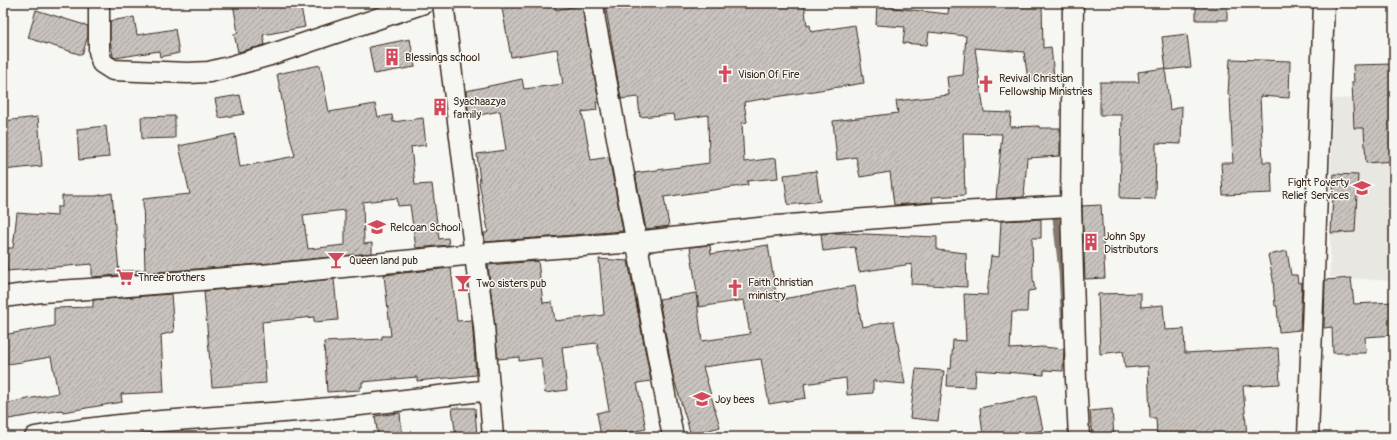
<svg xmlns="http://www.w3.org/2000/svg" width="1397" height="440" viewBox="0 0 1397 440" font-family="Pangolin,sans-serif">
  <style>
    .built { fill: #e8e7e2 }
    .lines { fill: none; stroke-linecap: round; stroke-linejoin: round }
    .stream { stroke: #857a71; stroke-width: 7 }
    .building { fill: url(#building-hatch); stroke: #3b2a1e; fill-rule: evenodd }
    .minor-casing { stroke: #3b2a1e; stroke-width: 23 }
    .minor { stroke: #f6f6f2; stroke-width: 20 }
    .labels { text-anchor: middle; stroke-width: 3; stroke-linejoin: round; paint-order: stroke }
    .poi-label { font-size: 11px; fill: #3b2a1e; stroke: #f6f6f2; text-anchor: start }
  </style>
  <defs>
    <pattern id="building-hatch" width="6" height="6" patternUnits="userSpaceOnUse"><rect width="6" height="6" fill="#c8c3be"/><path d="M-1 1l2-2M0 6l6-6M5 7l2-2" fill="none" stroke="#a49f9a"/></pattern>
  </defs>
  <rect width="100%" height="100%" fill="#f6f6f2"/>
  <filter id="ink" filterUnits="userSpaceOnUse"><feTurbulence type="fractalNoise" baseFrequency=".025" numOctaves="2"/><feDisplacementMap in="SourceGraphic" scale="8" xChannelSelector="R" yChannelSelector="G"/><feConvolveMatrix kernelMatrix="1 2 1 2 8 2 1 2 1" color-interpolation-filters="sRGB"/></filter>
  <g filter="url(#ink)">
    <path class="built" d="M1394 97V281L1330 277 1332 99Z"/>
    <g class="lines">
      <path class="stream" d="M1055 209 1062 271 1065 330"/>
    </g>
    <g class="building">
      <path d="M233 3H300L305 27 263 35 265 45 238 52 234 34 238 33Z"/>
      <path d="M501 3H555L556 10 582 5 599 102H596L597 110 582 112 591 160 609 157 623 231 485 242 484 233H487L488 230 479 182H480L477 154 506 150 500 111 469 117 466 91 522 79 524 89 563 84 557 49 511 57Z"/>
      <path d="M605 3H690V7L720 3H804L807 26 810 25 811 32 855 25 864 83 744 102 747 122 742 123 744 162 776 158 778 178 747 181 748 185 664 197 669 226 646 229 635 173 709 163 708 115 675 120 674 114 640 117 638 97 621 99Z"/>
      <path d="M877 3H894V8L948 14 949 3H1006V5L1042 4 1043 48 1051 47 1054 77 1028 80 1024 52 975 48 984 112 1011 113 1010 127 1039 126V128H1060V156L1027 158 1024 197 996 199 1002 134 963 133 965 195 932 197 933 202 894 205 890 172 860 177 856 157 837 160 833 121 898 113 896 101 949 95 947 77 963 75 966 36 929 32 927 45 903 43 905 27 876 25Z"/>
      <rect x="1196" y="3" width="31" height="17"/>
      <path d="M36 10 88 26V36L82 55 28 38Z"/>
      <path d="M134 17 137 35 175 29 179 53 160 57 159 51 115 58 113 56 110 41V21Z"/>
      <path d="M1187 34 1191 67 1166 70 1162 37Z"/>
      <path d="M410 39 415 67 374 74 369 47Z"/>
      <path d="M1230 59 1290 61 1289 98 1260 96 1263 162H1271L1272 193 1223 195 1221 163H1233L1230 95H1228Z"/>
      <path d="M1394 64V161L1366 163 1364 128H1354L1352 82H1354L1353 65Z"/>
      <path d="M320 65 329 112 375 104 378 117 392 115 393 122 423 118 426 145 411 147 415 185 432 184 439 239 448 238 449 245 416 248 410 205 398 206 397 198 363 202 364 244 372 243V253L261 264 92 277V264L7 271 5 248H13L17 213 57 216V207H62V196H96L112 193 119 271 145 270 143 199 190 194 179 146 235 134 240 167 295 156 287 126 277 74ZM345 210V245L308 249 303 215Z"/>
      <path d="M1165 68 1170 110 1182 106 1181 144 1156 143 1155 199 1120 198 1122 115H1100V82H1139L1138 72Z"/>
      <path d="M240 95 244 114 219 118 215 99Z"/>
      <path d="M175 116V138L142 139 141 117Z"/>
      <path d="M38 117 42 166 3 170V121Z"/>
      <path d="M106 126 109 157 79 160 77 129Z"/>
      <path d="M816 171 820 201 788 205 784 175Z"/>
      <path d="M1334 174 1358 175 1355 232 1331 233Z"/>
      <path d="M1101 205 1105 278 1085 279 1082 206Z"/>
      <path d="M1041 219V238H1032L1033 279 1035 290 1028 291 1027 312H1012L1010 349 1042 347 1064 349 1063 371 1044 370V375L976 370 975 387 947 386 948 368 951 369 953 340 966 341 964 294 987 295 991 256 999 257 1001 221Z"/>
      <path d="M840 233 937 237V250L966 253 967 287 911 284 912 264 859 272 855 247 823 251 821 234Z"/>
      <path d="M710 245 711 254 768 245 777 300 855 286 862 327 894 321 905 384 873 381V393L847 395 846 378 804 384 806 398 769 404 761 359 703 367 720 427 691 435 673 376 659 299 696 293 702 341 750 334 744 300 699 307 690 247Z"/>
      <path d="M1287 251 1291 275H1297L1298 283 1302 282 1300 330 1279 332 1277 306H1275L1273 279 1268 255Z"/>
      <path d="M599 259 628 261 651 381 637 383 646 429 605 437H601L597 413 609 410 597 343 562 347 567 390 545 393 541 358 519 361V357L498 359 488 265 538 261 543 303 552 302 555 321 604 315Z"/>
      <path d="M451 268 457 321 472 320 476 375 417 381V377L362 382V387H360V390L327 392 324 342 382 339V336H391L384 275Z"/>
      <path d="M1351 278 1354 304 1394 302V335L1365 337 1366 353H1333L1332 327 1324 328 1325 280Z"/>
      <path d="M334 279 338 320 314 322V317L262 322 266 383 212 387 204 291Z"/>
      <path d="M1141 293V307L1163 305 1165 330 1184 329 1185 353 1278 348 1280 384 1243 386 1247 437H1157L1156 418H1150L1148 366 1125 368 1123 351 1100 354 1098 294Z"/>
      <path d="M171 294 174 332 161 335 164 392 121 394 122 402 63 412 62 410 3 420V404L58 393 51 357 3 365V335L54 326V308L93 307V300Z"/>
      <path d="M916 369 944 371 938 421 910 418Z"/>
      <path d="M1036 396 1043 430 1010 437 1009 434 983 436 980 408Z"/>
      <path d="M452 408H475L477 437H456Z"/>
      <path d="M1112 409 1114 437H1092L1090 411Z"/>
      <path d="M400 413 402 437H378L375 416Z"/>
    </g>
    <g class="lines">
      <g class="minor-casing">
        <g id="minor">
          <path d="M99 3V51L102 63 113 70 188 73 209 72 225 68 267 56 424 3"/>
          <path d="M443 3 484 326 493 437"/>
          <path d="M593 3 595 20 673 437"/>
          <path d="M1073 3 1071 206 1076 380 1079 437"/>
          <path d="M3 297 41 292 105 288 262 275 475 254 636 242 777 226 942 213 1071 206"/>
          <path d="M35 437C125 420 218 418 309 410 369 405 430 397 490 390"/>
          <path d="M1308 437 1324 3"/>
        </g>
      </g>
      <use href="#minor" class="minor"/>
    </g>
  </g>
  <defs>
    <g id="building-bare" transform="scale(1.38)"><path d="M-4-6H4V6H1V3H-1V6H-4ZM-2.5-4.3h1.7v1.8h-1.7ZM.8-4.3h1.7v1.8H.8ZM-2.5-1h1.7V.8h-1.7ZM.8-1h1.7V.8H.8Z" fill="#d1495b" stroke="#f6f6f2" stroke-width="2.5" paint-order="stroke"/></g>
    <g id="church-bare" transform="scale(1.38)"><path d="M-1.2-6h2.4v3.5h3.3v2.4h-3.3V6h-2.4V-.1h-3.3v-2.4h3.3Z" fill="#d1495b" stroke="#f6f6f2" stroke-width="2.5" paint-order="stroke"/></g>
    <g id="school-bare" transform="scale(1.38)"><path d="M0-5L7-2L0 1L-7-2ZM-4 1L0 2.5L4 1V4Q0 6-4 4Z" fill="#d1495b" stroke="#f6f6f2" stroke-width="2.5" paint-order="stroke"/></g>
    <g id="bar-bare" transform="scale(1.38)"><path d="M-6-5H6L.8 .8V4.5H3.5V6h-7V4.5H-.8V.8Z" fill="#d1495b" stroke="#f6f6f2" stroke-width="2.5" paint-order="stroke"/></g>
    <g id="supermarket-bare" transform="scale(1.38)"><path d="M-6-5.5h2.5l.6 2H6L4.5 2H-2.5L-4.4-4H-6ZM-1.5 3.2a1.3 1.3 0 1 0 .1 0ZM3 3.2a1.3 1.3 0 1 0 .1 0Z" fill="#d1495b" stroke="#f6f6f2" stroke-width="2.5" paint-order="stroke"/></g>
  </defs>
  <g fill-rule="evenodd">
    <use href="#building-bare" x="392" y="57"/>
    <use href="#church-bare" x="725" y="74"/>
    <use href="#church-bare" x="986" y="84"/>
    <use href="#building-bare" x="440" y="107"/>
    <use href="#school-bare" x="1362" y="188"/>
    <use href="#school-bare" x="377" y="227"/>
    <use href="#building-bare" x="1091" y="242"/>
    <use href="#bar-bare" x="336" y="260"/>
    <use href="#supermarket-bare" x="125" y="277"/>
    <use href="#bar-bare" x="463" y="283"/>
    <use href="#church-bare" x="735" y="288"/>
    <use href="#school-bare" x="702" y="399"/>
  </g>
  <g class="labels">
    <g class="poi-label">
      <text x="405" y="61">Blessings school</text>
      <text x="738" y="78">Vision Of Fire</text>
      <text x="999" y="82">Revival Christian<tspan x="999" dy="13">Fellowship Ministries</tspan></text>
      <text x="453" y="105">Syachaazya<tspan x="453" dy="13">family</tspan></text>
      <text x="1349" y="186" text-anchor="end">Fight Poverty<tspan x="1349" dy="13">Relief Services</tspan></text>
      <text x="390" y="231">Relcoan School</text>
      <text x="1104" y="240">John Spy<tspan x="1104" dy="13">Distributors</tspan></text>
      <text x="349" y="264">Queen land pub</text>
      <text x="138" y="281">Three brothers</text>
      <text x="748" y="286">Faith Christian<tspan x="748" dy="13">ministry</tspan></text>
      <text x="476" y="287">Two sisters pub</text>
      <text x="715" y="403">Joy bees</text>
    </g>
  </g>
  <rect width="1397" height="440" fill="none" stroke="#f6f6f2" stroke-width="16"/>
  <rect x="8" y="8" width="1381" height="424" fill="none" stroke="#3b2a1e" stroke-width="1.5" filter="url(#ink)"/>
</svg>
